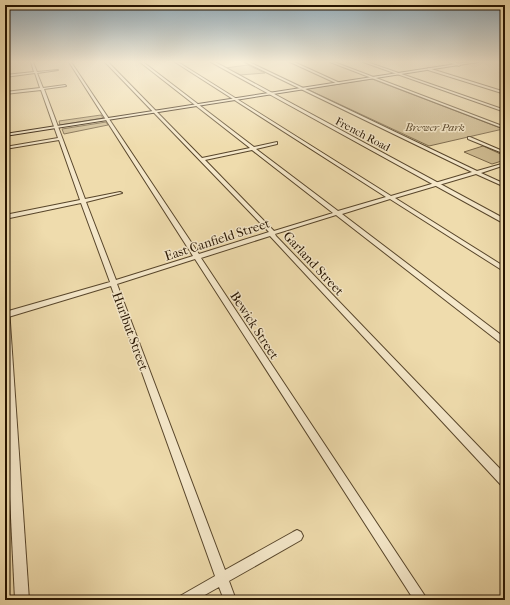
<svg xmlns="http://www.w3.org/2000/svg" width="510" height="605" viewBox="0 0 510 605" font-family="'IM FELL French Canon',serif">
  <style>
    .green { fill: #cdba90; stroke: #7a6748 }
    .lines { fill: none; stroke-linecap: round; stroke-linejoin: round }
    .minor-casing { stroke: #58462b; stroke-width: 2 }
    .tertiary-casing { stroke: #58462b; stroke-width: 2 }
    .secondary-casing { stroke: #261400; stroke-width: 2 }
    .minor { fill: #f5e8ca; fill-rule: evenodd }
    .tertiary { fill: #f5e8ca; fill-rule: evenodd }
    .secondary { fill: #f5e8ca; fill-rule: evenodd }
    .labels { text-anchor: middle; stroke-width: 3; stroke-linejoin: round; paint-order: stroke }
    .far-park-label { font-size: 11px; font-style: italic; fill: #604e32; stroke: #f5e8ca }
    .far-street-label { font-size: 11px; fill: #261400; stroke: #f5e8ca }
    .street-label { font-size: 13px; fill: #261400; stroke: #f5e8ca }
  </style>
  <rect width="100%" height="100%" fill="#efdcad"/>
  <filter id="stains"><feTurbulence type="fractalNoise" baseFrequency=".005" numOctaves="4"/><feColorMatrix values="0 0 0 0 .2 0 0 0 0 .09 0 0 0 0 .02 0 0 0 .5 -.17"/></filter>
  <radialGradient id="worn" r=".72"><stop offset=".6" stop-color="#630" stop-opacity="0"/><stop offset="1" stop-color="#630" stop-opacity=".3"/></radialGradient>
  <g class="green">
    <path d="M248 65 265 73 240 75 225 68Z"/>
    <path d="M372 79 503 129 429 146 307 89Z"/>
    <path d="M101 115 103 118 60 125 59 121Z"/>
    <path d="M106 122 108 125 64 134 62 129Z"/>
    <path d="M483 146 505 156V160L492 164 464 152Z"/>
  </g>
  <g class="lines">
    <g class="minor-casing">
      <g id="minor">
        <path d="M31 62H33L37 72 58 70 37 73 43 88 65 85 66 86 44 89 85 199 120 192 122 193 86 202 116 280 193 256 69 62H71L199 254 269 232 105 62H108L202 158 250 148 140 62H143L254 147 277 142V144L256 149 338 211 386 197 175 62H178L391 196 472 172 245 62H249L477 171 505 163V165L481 173 505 184V187L476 174 395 198 505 267V272L390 199 342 214 505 338V345L502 344 336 215 275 234 276 236 505 474V486L501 485 270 236 201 258 425 596 427 600H414L195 259 117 284 225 570 293 532 297 530 301 532 303 536 301 540 229 581 236 600H224L219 587 196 600H178L180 596 215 576 111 286 5 318V312L110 282 81 203 5 219V215L80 200 59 140 5 149V147L58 138 41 90 5 94V92L40 88 35 73 5 77V75L34 72ZM252 150 333 213 274 231 205 160Z"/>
        <path d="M290 62H294L340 83 338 84Z"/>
        <path d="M330 62H334L505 127V129Z"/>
        <path d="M363 62H367L505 110V112Z"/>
        <path d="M428 68 505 92V94L428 70Z"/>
        <path d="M468 137H470L505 152V154L468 139Z"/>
      </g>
    </g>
    <g class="tertiary-casing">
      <g id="tertiary">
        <path d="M215 62 505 219V224L211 62Z"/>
        <path d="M454 62 460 64V65L459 66 449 62Z"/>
        <path d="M5 305 9 308 29 600H15L5 394Z"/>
      </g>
    </g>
    <g class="secondary-casing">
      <path id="secondary" d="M469 62H478L5 136V134Z"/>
    </g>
    <use href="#minor" class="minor"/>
    <use href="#tertiary" class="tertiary"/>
    <use href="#secondary" class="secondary"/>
  </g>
  <linearGradient id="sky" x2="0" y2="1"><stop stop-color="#8fa9b9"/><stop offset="0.42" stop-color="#f8efda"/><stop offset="1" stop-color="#f8efda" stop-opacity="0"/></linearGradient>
  <rect width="510" height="147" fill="url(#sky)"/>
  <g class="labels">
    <g class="far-park-label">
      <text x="435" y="131">Brewer Park</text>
    </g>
    <g class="far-street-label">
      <text transform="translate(363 134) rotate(28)" y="4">French Road</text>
    </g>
    <g class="street-label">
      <text transform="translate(217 239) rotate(-18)" y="5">East Canfield Street</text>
      <text transform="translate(314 263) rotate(47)" y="5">Garland Street</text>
      <text transform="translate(255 325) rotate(57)" y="5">Bewick Street</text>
      <text transform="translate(131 331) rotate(70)" y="5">Hurlbut Street</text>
    </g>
  </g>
  <rect width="510" height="605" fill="none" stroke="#efdcad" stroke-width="20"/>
  <rect x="6" y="6" width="498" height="593" fill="none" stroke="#261400" stroke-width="2"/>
  <rect x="10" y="10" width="490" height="585" fill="none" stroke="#261400"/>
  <rect width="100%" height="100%" filter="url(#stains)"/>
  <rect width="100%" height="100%" fill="url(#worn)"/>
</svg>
